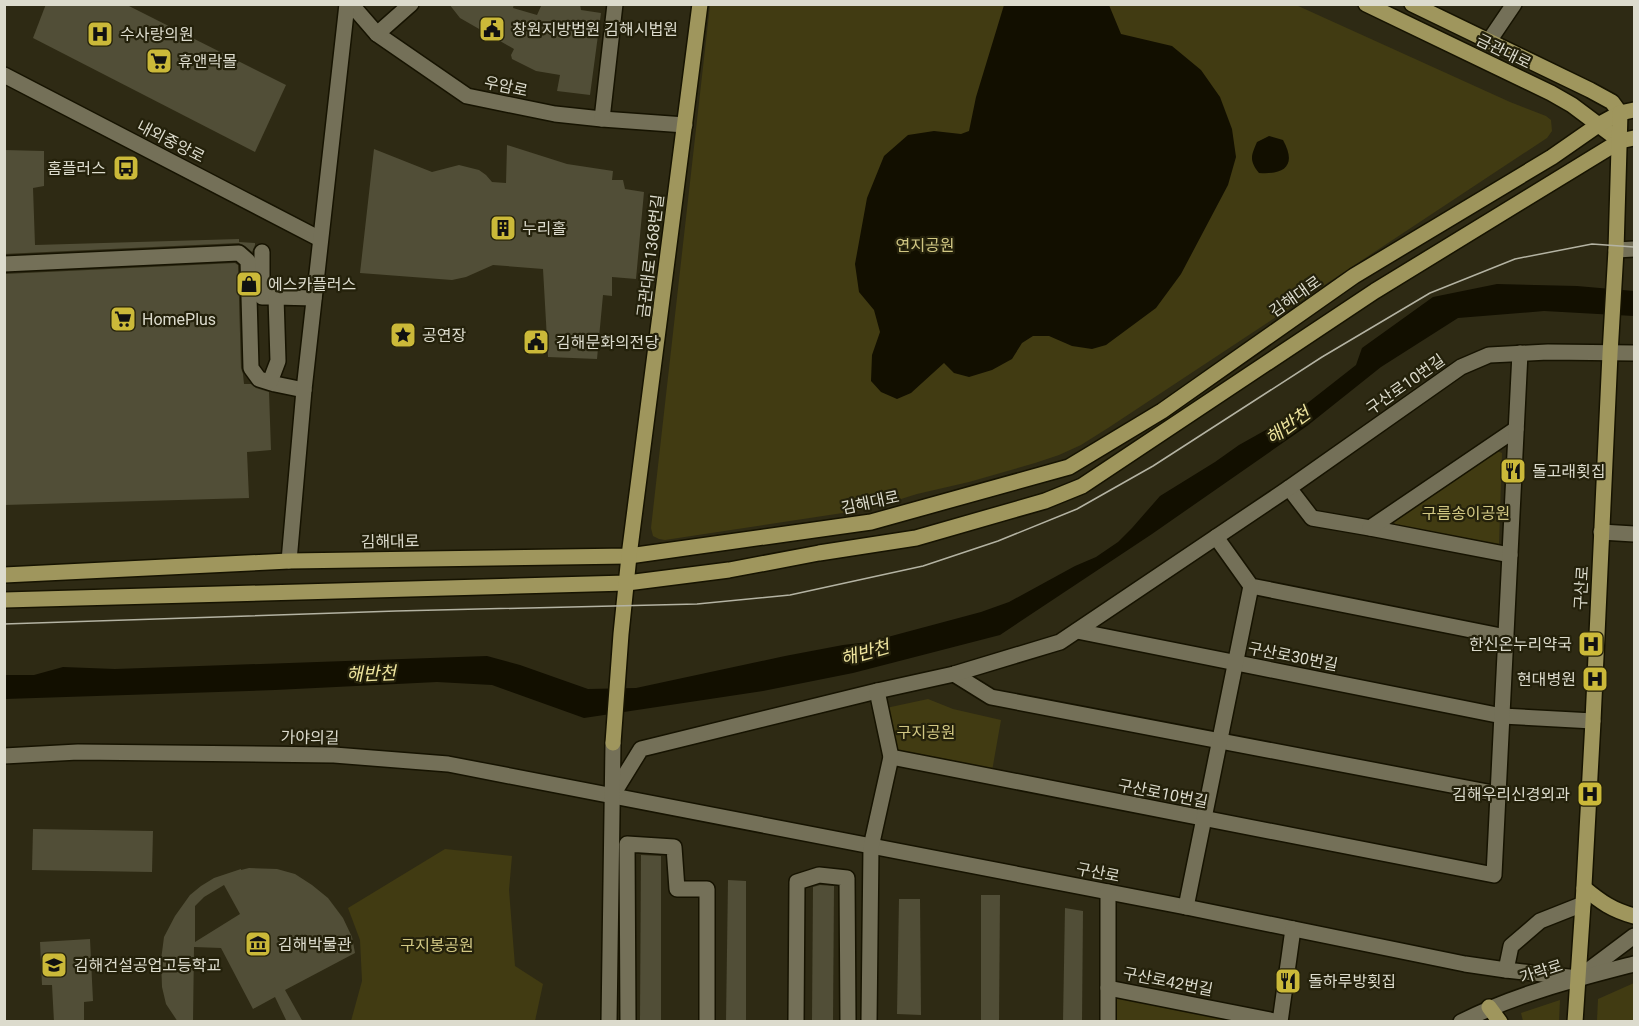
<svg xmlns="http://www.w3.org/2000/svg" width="1639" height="1026" viewBox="0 0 1639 1026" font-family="Roboto,'Noto Sans KR',sans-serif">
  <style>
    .green { fill: #413b12 }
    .water { fill: #120f00 }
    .building { fill: #514e37; fill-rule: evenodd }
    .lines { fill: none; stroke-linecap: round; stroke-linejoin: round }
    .minor-casing { stroke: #161301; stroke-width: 18 }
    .major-casing { stroke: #161301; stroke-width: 18 }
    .minor { stroke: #747058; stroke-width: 15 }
    .major { stroke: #9f965d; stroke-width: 15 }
    .tram { stroke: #b4b3a3; stroke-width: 1.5 }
    .labels { text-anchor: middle; stroke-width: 4.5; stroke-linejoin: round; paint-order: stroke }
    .poi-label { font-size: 16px; fill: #dcdbcd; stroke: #24210b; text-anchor: start }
    .street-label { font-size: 16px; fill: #dcdbcd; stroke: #24210b }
    .park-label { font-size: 16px; fill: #d1c783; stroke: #24210b }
    .water-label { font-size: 18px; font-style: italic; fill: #eee49e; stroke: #24210b }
  </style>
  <rect width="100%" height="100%" fill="#2e2a14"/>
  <g class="green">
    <path d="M710 5H1296L1510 102 1546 116 1551 120 1552 131 1547 138 1108 428 1081 445 1059 455 1035 463 969 482 917 494 869 509 665 540 659 539 653 536 651 528Z"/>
    <path d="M1495 450 1502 453 1499 544 1490 554 1398 531 1394 522Z"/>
    <path d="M928 699 953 709 1001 720 992 771 898 751 886 708Z"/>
    <path d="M445 849 512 856 509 890 515 966 543 984 535 1021H351L362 981 360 940 348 908Z"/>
    <path d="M1634 983V1021H1597L1598 999Z"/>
    <path d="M1112 994 1263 1022 1112 1021Z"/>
    <path d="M1560 1000 1559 1021H1523L1521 1013Z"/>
  </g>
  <g class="water">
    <path d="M1004 5H1109L1121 34 1172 46 1201 70 1220 97 1232 129 1236 157 1228 185 1181 274 1156 308 1106 345 1092 349 1072 346 1049 336H1033L1022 343 1012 359 992 370 969 377 954 373 944 363 911 393 897 399 881 392 871 381 872 355 880 332 874 310 859 292 855 264 867 198 884 156 908 135 934 131 961 134 969 131 976 97Z"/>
    <path d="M1269 136 1283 140C1297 165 1285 175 1259 173 1249 160 1251 156 1257 142Z"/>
    <path d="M1497 284 1577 286 1634 291V316L1544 311 1458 318 1381 367 1307 426 1152 534 1000 635 853 673 763 691 584 718 492 685 437 682 275 690 5 699 4 675H34L63 667 115 669 487 656 520 665 588 689 636 688 785 656 843 645 869 642 981 612 1009 602 1075 566 1096 557 1118 542 1132 528 1160 496 1215 462 1239 445 1291 416 1356 365 1362 348 1433 297Z"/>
  </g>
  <g class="building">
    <path d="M46 4H125L286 85 255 152 33 38Z"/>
    <path d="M449 4H514L513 8 537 15 542 4H580L581 10 601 13 590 95 557 91 560 75 536 71 512 59 511 55 514 49 460 18Z"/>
    <path d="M507 145 567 164 613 171 612 180H623L625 189 644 192 636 279 612 277V296L603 295 597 359 548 357 543 269 493 265 466 277 452 280 360 273 374 149 432 172 459 165 479 170 486 175 492 182 506 183Z"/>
    <path d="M4 150 44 151V186L33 188 35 245 239 239V242L255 243V245L252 252 245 246 239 243 4 254Z"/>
    <path d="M235 263 238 265 241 368 243 374 244 384H251L256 388 269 392 271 450 247 452 249 498 4 505V274Z"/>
    <path d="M33 829 153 831 152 872 32 870Z"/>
    <path d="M641 855 661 856V1022H640Z"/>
    <path d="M249 868 277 869 295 874 312 885 328 898 343 918 352 937 355 953 285 990 303 1022H287L275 997 253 1009 221 948 194 947 193 1022H178L166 1004 162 987 161 960 164 937 175 916 190 895 201 886 214 878 241 869V870ZM224 885 240 914 195 942V906L204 897Z"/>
    <path d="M728 880 746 881V1022H726Z"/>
    <path d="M820 885 834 886 833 1022H812L813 887Z"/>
    <path d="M981 895H1000L999 1022H981Z"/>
    <path d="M899 899H920L921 1015 897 1014Z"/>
    <path d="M1065 908 1083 911 1082 1022H1063Z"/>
    <path d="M90 939 93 1001 84 1002V1022H54L52 985H42L40 942Z"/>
  </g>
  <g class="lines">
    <g class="minor-casing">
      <g id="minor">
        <path d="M351 4 377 34 467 96 555 114 602 119 685 125"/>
        <path d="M377 34 411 4"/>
        <path d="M1489 41 1514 4"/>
        <path d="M4 75 320 239"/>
        <path d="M602 119 615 4"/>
        <path d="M1616 250 1634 249"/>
        <path d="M262 252V297H276"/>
        <path d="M4 264 239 253 248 261 251 368 259 379 275 384 304 390"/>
        <path d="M270 382 278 361 276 297 314 298"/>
        <path d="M1289 488 1312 518 1370 528 1510 555"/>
        <path d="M1370 528 1516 429"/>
        <path d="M1601 532 1634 534"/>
        <path d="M1216 537 1251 586 1506 637"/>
        <path d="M289 561 304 390 347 4"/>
        <path d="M1077 631 1502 716 1593 721"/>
        <path d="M954 674 991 697 1498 794"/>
        <path d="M4 756 78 752 334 755 448 764 1186 907 1465 964 1506 970 1578 978 1634 936"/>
        <path d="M891 757 1494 875 1520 353"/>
        <path d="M612 796 641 749 877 691 954 674 1060 642 1289 488 1461 367 1489 355 1548 352 1634 353"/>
        <path d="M1186 907 1251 586"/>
        <path d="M1506 970 1511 946 1540 921 1583 904"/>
        <path d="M1108 988 1280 1022"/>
        <path d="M609 1022 613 743"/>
        <path d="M628 1022 627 844 674 847 677 889H707V1022"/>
        <path d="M796 1022 797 882 819 875 847 878 848 1022"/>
        <path d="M869 1022 871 847 891 757 877 691"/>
        <path d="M1108 1022V892"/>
        <path d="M1280 1022 1293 929"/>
        <path d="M1461 1022C1516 994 1576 979 1634 964"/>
      </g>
    </g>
    <g class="major-casing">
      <g id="major">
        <path d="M1366 4 1551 93 1572 105 1620 141"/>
        <path d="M1412 4 1590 90 1612 102 1620 113"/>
        <path d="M4 575 289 561 629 556 871 522 1069 467 1162 411 1354 276 1552 157 1598 125 1620 113 1634 110"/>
        <path d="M4 600 627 583 729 570 819 553 916 538 1045 501 1082 486 1375 291 1620 141 1634 138"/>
        <path d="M613 743 621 634 629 556 700 4"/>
        <path d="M1584 888C1601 902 1612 910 1634 916"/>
        <path d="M1489 1007 1500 1022"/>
        <path d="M1575 1022 1583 904 1593 721 1610 354 1616 250 1620 113"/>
      </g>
    </g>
    <use href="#minor" class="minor"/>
    <use href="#major" class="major"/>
    <path class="tram" d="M4 624 396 611 697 604 790 595 923 566 998 541 1077 509 1153 466 1322 357 1430 293 1515 259 1592 244 1634 247"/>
  </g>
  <defs>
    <g id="civic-square" transform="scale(1.35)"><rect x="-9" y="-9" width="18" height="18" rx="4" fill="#cbb939" stroke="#24210b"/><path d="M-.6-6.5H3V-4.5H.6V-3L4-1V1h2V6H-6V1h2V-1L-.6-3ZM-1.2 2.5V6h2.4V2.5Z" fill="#111"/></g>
    <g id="hospital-square" transform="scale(1.35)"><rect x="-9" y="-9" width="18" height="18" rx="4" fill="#cbb939" stroke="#24210b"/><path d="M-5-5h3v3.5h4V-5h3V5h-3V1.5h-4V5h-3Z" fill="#111"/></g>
    <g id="supermarket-square" transform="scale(1.35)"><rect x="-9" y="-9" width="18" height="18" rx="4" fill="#cbb939" stroke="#24210b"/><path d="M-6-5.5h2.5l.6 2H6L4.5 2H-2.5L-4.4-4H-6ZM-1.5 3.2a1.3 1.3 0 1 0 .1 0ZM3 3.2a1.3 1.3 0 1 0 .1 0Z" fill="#111"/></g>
    <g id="bus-square" transform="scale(1.35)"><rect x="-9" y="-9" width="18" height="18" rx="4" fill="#cbb939" stroke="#24210b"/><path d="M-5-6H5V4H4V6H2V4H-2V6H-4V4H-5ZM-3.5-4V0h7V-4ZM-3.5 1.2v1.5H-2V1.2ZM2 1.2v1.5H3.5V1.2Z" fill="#111"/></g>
    <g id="building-square" transform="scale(1.35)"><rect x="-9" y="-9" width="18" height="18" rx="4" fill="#cbb939" stroke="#24210b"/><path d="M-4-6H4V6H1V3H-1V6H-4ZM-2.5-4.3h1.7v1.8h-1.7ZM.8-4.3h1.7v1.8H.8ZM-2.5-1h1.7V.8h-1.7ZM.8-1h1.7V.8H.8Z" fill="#111"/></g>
    <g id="shop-square" transform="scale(1.35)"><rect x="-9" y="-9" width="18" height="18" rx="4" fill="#cbb939" stroke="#24210b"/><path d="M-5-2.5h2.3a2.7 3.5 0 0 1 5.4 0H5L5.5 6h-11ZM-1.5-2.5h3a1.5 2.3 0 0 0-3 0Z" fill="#111"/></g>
    <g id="sight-square" transform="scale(1.35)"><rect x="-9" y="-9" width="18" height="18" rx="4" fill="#cbb939" stroke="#24210b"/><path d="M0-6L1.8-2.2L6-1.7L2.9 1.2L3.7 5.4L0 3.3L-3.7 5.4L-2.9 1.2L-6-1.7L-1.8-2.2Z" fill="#111"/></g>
    <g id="restaurant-square" transform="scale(1.35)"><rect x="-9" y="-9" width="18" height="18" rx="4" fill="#cbb939" stroke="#24210b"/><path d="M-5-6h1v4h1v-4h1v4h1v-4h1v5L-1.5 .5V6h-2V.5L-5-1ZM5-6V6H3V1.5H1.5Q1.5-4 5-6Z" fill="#111"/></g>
    <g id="museum-square" transform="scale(1.35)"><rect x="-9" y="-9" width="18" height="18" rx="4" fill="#cbb939" stroke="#24210b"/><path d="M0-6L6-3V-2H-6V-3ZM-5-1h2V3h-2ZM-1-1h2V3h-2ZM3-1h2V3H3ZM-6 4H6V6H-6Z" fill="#111"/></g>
    <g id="school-square" transform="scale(1.35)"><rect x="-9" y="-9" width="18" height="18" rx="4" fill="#cbb939" stroke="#24210b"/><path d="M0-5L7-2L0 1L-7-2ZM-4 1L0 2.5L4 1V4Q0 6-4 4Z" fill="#111"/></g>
  </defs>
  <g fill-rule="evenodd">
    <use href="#civic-square" x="492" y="29"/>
    <use href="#hospital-square" x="100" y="34"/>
    <use href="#supermarket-square" x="159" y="61"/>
    <use href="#bus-square" x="126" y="168"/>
    <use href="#building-square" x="503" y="228"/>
    <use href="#shop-square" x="249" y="284"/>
    <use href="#supermarket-square" x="123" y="319"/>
    <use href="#sight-square" x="403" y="335"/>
    <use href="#civic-square" x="536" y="342"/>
    <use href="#restaurant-square" x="1513" y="471"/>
    <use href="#hospital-square" x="1591" y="644"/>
    <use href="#hospital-square" x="1595" y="679"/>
    <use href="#hospital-square" x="1590" y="794"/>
    <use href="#museum-square" x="258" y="944"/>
    <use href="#school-square" x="54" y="965"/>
    <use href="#restaurant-square" x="1288" y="981"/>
  </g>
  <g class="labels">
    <g class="poi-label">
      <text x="512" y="35">창원지방법원 김해시법원</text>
      <text x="120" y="40">수사랑의원</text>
      <text x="178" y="67">휴앤락몰</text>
      <text x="106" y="174" text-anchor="end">홈플러스</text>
      <text x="522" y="234">누리홀</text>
      <text x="268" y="290">에스카플러스</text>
      <text x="142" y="325">HomePlus</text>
      <text x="422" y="341">공연장</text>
      <text x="556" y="348">김해문화의전당</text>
      <text x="1532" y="477">돌고래횟집</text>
      <text x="1572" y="650" text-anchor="end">한신온누리약국</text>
      <text x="1576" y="685" text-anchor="end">현대병원</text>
      <text x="1570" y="800" text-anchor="end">김해우리신경외과</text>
      <text x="278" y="950">김해박물관</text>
      <text x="74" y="971">김해건설공업고등학교</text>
      <text x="1308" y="987">돌하루방횟집</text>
    </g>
    <g class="street-label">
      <text transform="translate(1504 51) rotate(26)" y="6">금관대로</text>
      <text transform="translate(506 86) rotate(12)" y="6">우암로</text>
      <text transform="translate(171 141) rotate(27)" y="6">내외중앙로</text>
      <text transform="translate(650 256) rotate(-83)" y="6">금관대로1368번길</text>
      <text transform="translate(1295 296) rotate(-35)" y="6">김해대로</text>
      <text transform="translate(1405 384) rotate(-35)" y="6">구산로10번길</text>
      <text transform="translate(870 502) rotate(-12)" y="6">김해대로</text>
      <text transform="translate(390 541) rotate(-1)" y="6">김해대로</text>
      <text transform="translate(1581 588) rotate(-87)" y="6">구산로</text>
      <text transform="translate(1293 656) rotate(11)" y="6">구산로30번길</text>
      <text transform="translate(310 737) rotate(1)" y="6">가야의길</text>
      <text transform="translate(1163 793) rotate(11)" y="6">구산로10번길</text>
      <text transform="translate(1098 872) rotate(11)" y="6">구산로</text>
      <text transform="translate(1541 971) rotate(-18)" y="6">가락로</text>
      <text transform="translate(1168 981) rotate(11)" y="6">구산로42번길</text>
    </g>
    <g class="park-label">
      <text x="925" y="251">연지공원</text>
      <text x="1466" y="519">구름송이공원</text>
      <text x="926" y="738">구지공원</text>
      <text x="437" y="951">구지봉공원</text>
    </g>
    <g class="water-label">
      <text transform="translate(1288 426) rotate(-36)" y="6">해반천</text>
      <text transform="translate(865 653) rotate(-16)" y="6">해반천</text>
      <text transform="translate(371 674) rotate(-2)" y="6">해반천</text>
    </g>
  </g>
  <rect width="1639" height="1026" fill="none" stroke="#dcdbcd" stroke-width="12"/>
</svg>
